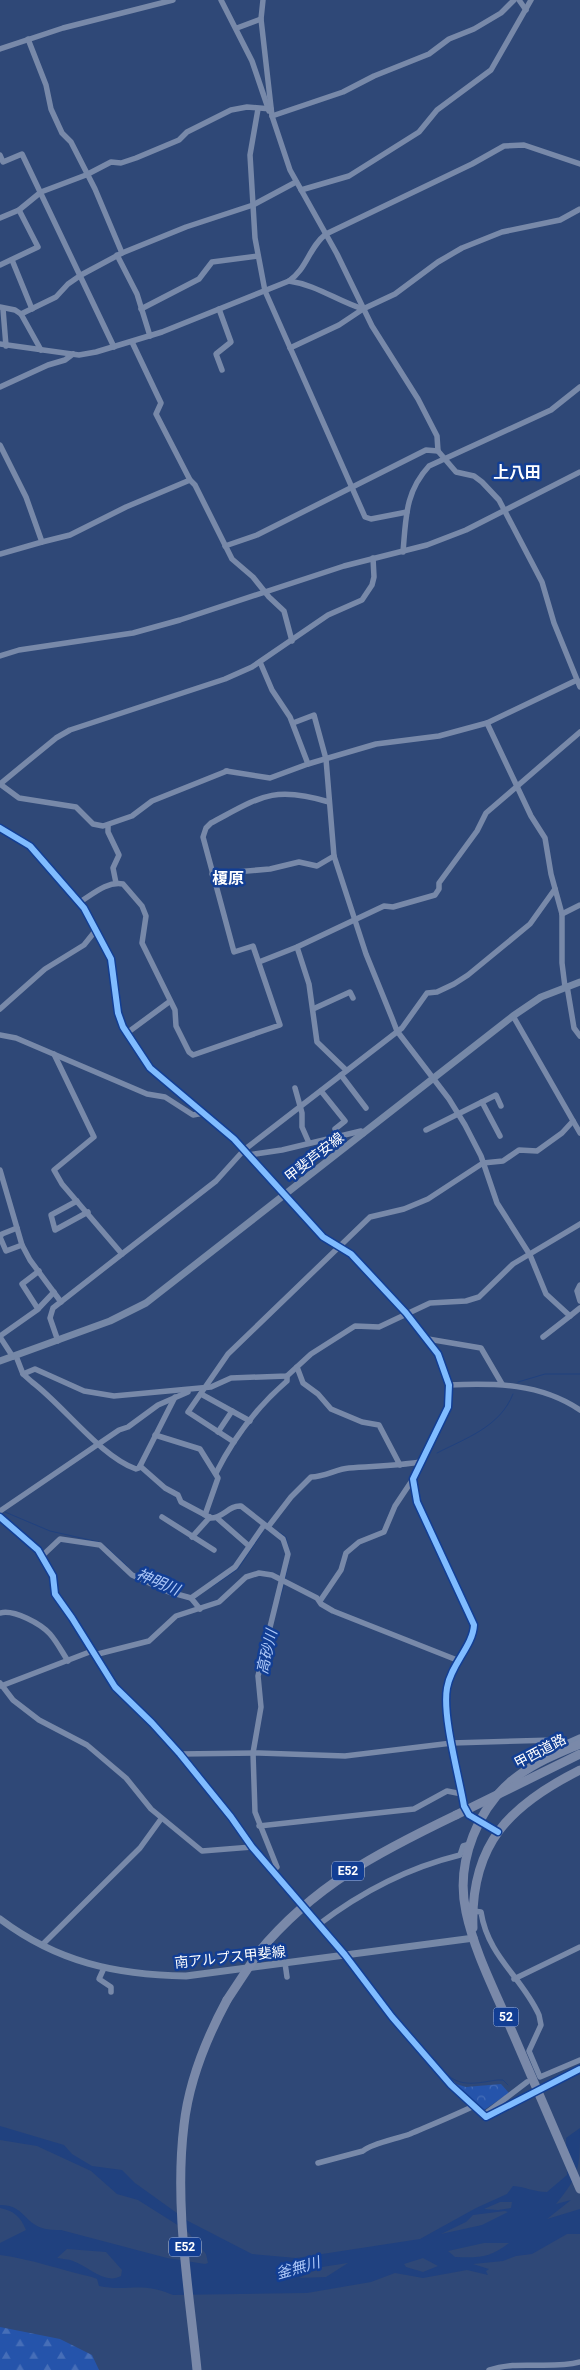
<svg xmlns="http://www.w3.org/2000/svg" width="580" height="2370" viewBox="0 0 580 2370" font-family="Roboto,'Noto Sans JP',sans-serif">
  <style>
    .forest { fill: url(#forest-firs) }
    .park { fill: url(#park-crowns) }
    .water { fill: #20417f; fill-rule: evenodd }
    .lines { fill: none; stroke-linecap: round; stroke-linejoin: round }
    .stream { stroke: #20417f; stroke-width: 1 }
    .minor-tunnel { stroke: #4e638b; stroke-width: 5.5; stroke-dasharray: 5.5 3; stroke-linecap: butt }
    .minor { stroke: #7889a9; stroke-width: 5.5 }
    .major { stroke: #7688a7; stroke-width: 7 }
    .highway { stroke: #7a89a9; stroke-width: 9 }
    .highway-bridge { stroke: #7a89a9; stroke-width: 9 }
    .cycleway-casing { stroke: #123e94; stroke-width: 9 }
    .cycleway { stroke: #80bcff; stroke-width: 6 }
    .labels { text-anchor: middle; stroke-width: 5; stroke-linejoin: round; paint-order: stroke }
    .shield { fill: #123e94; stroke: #b8c5df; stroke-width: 1 }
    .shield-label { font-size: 12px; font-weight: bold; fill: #fff }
    .street-label { font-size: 14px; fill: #fff; stroke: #123e94 }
    .water-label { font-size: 15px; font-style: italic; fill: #adc8f9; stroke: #123e94 }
    .quarter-label { font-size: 16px; font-weight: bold; fill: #fff; stroke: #123e94 }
  </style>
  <defs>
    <pattern id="forest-firs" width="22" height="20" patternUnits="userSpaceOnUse" patternTransform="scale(1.25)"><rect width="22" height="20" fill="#2554ab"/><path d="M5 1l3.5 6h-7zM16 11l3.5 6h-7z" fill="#466eb8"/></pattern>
    <pattern id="park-crowns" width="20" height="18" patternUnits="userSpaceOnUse" patternTransform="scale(1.25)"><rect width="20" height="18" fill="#2554ab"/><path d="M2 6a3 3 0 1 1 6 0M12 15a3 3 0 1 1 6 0" fill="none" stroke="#466eb8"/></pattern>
  </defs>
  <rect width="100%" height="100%" fill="#2f4877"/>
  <path class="forest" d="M0 2327 60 2339 92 2355 99 2370H0Z"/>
  <path class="park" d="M456 2084 466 2087 501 2084 509 2093 484 2110Z"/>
  <path class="water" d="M0 2126 64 2145 72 2154 92 2166 122 2170 135 2183 188 2221 252 2254 296 2258 420 2239 476 2208 507 2194 513 2186C525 2187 535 2192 547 2192L567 2175 566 2138 580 2128C580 2167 580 2175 556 2204L571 2200 547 2219 580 2209V2234H567L532 2254 516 2256 503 2261 473 2264 489 2269 486 2271 488 2275 467 2270 423 2278 395 2273 371 2282 307 2293 173 2295C142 2281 128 2292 99 2286L97 2279 92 2277C61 2270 31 2259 0 2255V2243L26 2230C20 2216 14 2211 0 2208V2205C30 2205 22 2232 61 2230L167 2258 205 2264 208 2263 206 2254 187 2231 138 2200 117 2194 91 2171 37 2146 0 2140ZM500 2202H512L511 2208 498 2210 484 2209ZM505 2211 508 2212 482 2225 441 2234 466 2222 473 2215ZM484 2243H509C490 2258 478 2258 455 2257L448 2251ZM67 2249 106 2252 122 2270 121 2276C105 2285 88 2266 73 2261 68 2259 62 2259 57 2258ZM423 2258 438 2266 423 2272 406 2267 404 2264ZM348 2263 326 2277 299 2278 322 2267Z"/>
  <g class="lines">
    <g class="stream">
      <path d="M518 1382 545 1374H580"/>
      <path d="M437 1453C466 1438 500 1427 513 1394"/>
      <path d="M5 1512 50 1531 99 1542"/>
      <path d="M279 1532 286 1537 290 1554"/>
      <path d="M104 1545 127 1566"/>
      <path d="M285 1579 288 1565"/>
      <path d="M213 1586 238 1569 262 1533"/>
      <path d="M280 1598 284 1585"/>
      <path d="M449 2076C463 2088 481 2082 498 2080H503L508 2085"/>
    </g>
    <path class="minor-tunnel" d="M296 1898 315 1921"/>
    <g class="minor">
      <path d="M221 0 252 61 269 111"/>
      <path d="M263 0 261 19 272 116 290 170 337 254 372 326 418 399 437 436 438 451 456 472 474 476 482 482 499 500 542 582 554 623 580 687"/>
      <path d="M519 0 526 10"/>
      <path d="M237 28 261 19"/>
      <path d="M28 39 46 85 51 109 62 133 71 142 95 189 122 253"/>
      <path d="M0 49 63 28 173 0"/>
      <path d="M258 109 250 155 255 238 265 291 365 517 371 519 407 512"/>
      <path d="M272 116 343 92 374 76 429 54 449 39 474 29 501 13 514 0"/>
      <path d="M0 155 3 162 22 154 114 347"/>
      <path d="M301 190 349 176 419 132 437 110 491 70 531 0"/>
      <path d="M0 218 19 210 41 192 86 175 111 162 121 163 136 158 179 140 187 132 231 110 247 107 271 109"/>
      <path d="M117 255 137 294 150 336"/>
      <path d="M12 260 32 309"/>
      <path d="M0 265 38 247 19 210"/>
      <path d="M289 281C317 285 337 301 363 309"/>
      <path d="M0 307 15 310 21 314 41 350"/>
      <path d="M3 309 6 346"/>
      <path d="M141 309 199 279 212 262 258 256"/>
      <path d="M219 309 231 342 216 354 222 370"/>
      <path d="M21 314 56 297 68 284 81 275 122 253 186 227 253 205 296 182"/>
      <path d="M132 342 161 403 156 414 190 480 195 485 232 559 253 577 269 597 284 611 292 641"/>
      <path d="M0 344 79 355 96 352 162 332 289 281C307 269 309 247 326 234L472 164 504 146 524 145 580 164"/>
      <path d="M290 348 339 325 363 309 395 294 438 262 462 248 502 232 560 220 580 209"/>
      <path d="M0 387 48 365 65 360 73 354"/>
      <path d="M0 445 26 497 42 542 0 554"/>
      <path d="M42 542 70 535 126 507 190 480"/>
      <path d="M225 546 257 535 426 450 438 451"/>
      <path d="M403 552C406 518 405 492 429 466L551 410 580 387"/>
      <path d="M0 656 19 650 133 633 180 620 344 566 427 545 466 530 580 472"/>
      <path d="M260 662 272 690 290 717 308 764"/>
      <path d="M293 723 314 715 326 759 334 856 366 954 392 1018 397 1031 449 1099 465 1125 481 1156 497 1203 530 1255 546 1294 570 1316 580 1308"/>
      <path d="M487 723 531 816 545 838 551 874 562 914V963L565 987"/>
      <path d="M226 771 270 778 308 764 376 744 439 736 487 723 577 680"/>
      <path d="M0 784 56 738 70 730 225 679 252 667 328 615 362 600 372 585 374 577 373 558"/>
      <path d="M0 784 19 798 76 807 93 824 103 826 132 816 152 801 227 771"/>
      <path d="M108 826V832L119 855 113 868 116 883"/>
      <path d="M0 828 30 846 84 908 111 959 118 1013 123 1027 150 1068 234 1139 323 1237 351 1254 406 1313 438 1354 449 1385 448 1407 413 1479 417 1502 474 1625C473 1646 451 1664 447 1688 442 1716 459 1776 464 1806L469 1815 498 1832"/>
      <path d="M212 874 270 869 299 862 317 866 334 856"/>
      <path d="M80 902C93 894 107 881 123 884L142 906 146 916 142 943 175 1010 176 1026 189 1052 193 1055 280 1025 253 946 234 952 203 837 206 828 211 823C260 797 273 785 329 802"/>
      <path d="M562 914 580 905"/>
      <path d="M297 947 309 984 317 1042 346 1070"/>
      <path d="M259 962 297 947 384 906 393 907 435 895 439 889V883L477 831 486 813 580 732"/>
      <path d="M567 986 574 1028 580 1036"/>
      <path d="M0 1009 45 969 84 945 96 930"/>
      <path d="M313 1009 350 992 353 998"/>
      <path d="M513 1016 580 1133"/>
      <path d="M127 1033 169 1002"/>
      <path d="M0 1035 16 1038 147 1094 165 1097 193 1115 204 1113"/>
      <path d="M54 1054 94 1137 54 1170 62 1184 122 1254 216 1181 244 1150 402 1028 427 993 437 992 454 984 468 975 530 924 555 889"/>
      <path d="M341 1075 366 1108"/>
      <path d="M295 1088 302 1113V1127L309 1143"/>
      <path d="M321 1091 345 1121 335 1129 340 1136"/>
      <path d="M482 1102 500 1136"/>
      <path d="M426 1130 496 1095 501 1106"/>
      <path d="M248 1155 282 1150 361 1131 363 1134"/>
      <path d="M0 1170 22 1245 30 1260 61 1302"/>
      <path d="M77 1201 51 1215 55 1230 88 1212"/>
      <path d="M17 1228 2 1234 0 1237 6 1251 22 1245"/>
      <path d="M580 1285 577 1291 580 1301"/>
      <path d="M38 1309 22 1284 39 1271"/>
      <path d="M0 1336 37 1310 54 1292"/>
      <path d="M0 1337 13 1357"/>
      <path d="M543 1337 570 1316"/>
      <path d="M428 1339 481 1348 502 1384"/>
      <path d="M58 1341 50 1318 53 1308 122 1254"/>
      <path d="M16 1356 23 1374 32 1382C64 1406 100 1456 136 1469L139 1468 175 1397"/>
      <path d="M297 1367 303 1383 318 1394 331 1409 362 1422 379 1425 400 1465"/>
      <path d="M23 1374 35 1369 84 1391 114 1396 211 1387 231 1378 287 1376 311 1354 355 1326 379 1327 430 1303 466 1301 479 1297 513 1264 580 1224"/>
      <path d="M449 1385C495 1383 540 1383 580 1410"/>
      <path d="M201 1394 250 1421"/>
      <path d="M218 1432 232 1411"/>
      <path d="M155 1435 200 1449 218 1478 205 1515"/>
      <path d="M234 1442 188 1412 228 1354 370 1217 404 1209 428 1199 483 1163 503 1161 519 1150 537 1151 562 1133 573 1121"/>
      <path d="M140 1466 165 1488 178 1495 181 1502 211 1518C223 1518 229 1505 241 1506L283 1539 288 1554 258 1676 261 1707 253 1753 255 1812 277 1867 272 1871"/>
      <path d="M216 1473C233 1439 258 1406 287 1381V1376"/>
      <path d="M0 1511 119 1430 128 1427 158 1405 188 1392"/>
      <path d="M0 1517 38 1550 53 1576 55 1594 72 1618 115 1687 152 1723 180 1754 231 1817 252 1847 296 1898"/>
      <path d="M162 1517 214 1550"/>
      <path d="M217 1518 249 1546"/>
      <path d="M268 1527 291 1497 311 1477C325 1477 336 1469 349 1468 373 1466 396 1466 420 1462"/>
      <path d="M192 1537 210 1517"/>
      <path d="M42 1556 60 1539 100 1545 132 1575 169 1592 191 1598 235 1567 264 1525"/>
      <path d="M191 1598 200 1609"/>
      <path d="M320 1601 341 1570 346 1553 359 1542 384 1532 395 1506 413 1479"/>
      <path d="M0 1613C14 1609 41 1624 50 1634 57 1642 62 1652 68 1661"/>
      <path d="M94 1655 149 1641 176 1616 219 1602 246 1577 259 1573 272 1575 317 1598 321 1604 333 1611 457 1660"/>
      <path d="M0 1683 13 1700 39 1720 87 1745 126 1778 151 1809 202 1851 252 1847"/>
      <path d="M1 1686 92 1651"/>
      <path d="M562 1745 580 1737"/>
      <path d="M180 1754 259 1753 345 1756 452 1743 555 1740 565 1750"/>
      <path d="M259 1826 414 1809 447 1791 462 1794"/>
      <path d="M473 1911 481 1912C488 1957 522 1977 539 2015L541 2025 529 2051 540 2077 580 2060"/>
      <path d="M315 1921 345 1955 392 2017 442 2074 486 2117 580 2069"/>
      <path d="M318 1925C361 1892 407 1868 460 1855L463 1846 470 1844"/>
      <path d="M42 1945 140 1848 161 1819"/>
      <path d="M285 1963 287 1977"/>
      <path d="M104 1968 99 1979 111 1987V1992"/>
      <path d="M514 1979 580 1947"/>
      <path d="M485 2114 527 2082"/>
      <path d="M318 2163 363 2151C372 2143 397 2139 410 2134 431 2125 453 2116 474 2106"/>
      <path d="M489 2370C518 2360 550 2370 580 2362"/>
    </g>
    <g class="major">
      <path d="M0 1361 110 1321 146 1303 513 1016 541 997 580 982"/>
      <path d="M0 1919C57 1962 116 1975 186 1976L474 1938"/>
    </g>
    <g class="highway">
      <path d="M580 1744C559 1753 538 1761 519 1775 478 1805 455 1862 466 1912 474 1950 493 1987 508 2022 532 2078 556 2133 580 2189"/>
      <path d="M473 1928C470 1844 510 1805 580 1770"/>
      <path d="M258 1953C314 1885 379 1852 456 1815"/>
      <path d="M197 2370C189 2289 174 2206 184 2125 189 2080 206 2039 227 2000"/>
    </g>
    <g class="highway-bridge">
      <path d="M456 1815 580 1754"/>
      <path d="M227 2000 258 1953"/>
    </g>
    <g class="cycleway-casing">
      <g id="cycleway">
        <path d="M0 828 30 846 84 908 111 959 118 1013 123 1027 150 1068 234 1139 323 1237 351 1254 406 1313 438 1354 449 1385 448 1407 413 1479 417 1502 474 1625C473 1646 451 1664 447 1688 442 1716 459 1776 464 1806L469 1815 498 1832"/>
        <path d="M0 1517 38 1550 53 1576 55 1594 72 1618 115 1687 152 1723 180 1754 231 1817 252 1847 345 1955 392 2017 451 2085 486 2117 580 2069"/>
      </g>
    </g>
    <use href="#cycleway" class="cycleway"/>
  </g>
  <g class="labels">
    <g class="shield">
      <rect x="332" y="1861.5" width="32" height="19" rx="4"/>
      <rect x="493.5" y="2007.5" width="25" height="19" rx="4"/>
      <rect x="169" y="2237.5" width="32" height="19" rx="4"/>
    </g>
    <g class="shield-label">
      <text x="348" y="1875">E52</text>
      <text x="506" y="2021">52</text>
      <text x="185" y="2251">E52</text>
    </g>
    <g class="street-label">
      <text transform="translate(314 1157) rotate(-38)" y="5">甲斐芦安線</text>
      <text transform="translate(540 1751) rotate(-28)" y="5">甲西道路</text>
      <text transform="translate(230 1957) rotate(-6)" y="5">南アルプス甲斐線</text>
    </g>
    <g class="water-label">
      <text transform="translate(158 1582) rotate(23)" y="5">神明川</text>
      <text transform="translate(267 1652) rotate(-77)" y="5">高砂川</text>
      <text transform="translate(298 2268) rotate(-16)" y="5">釜無川</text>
    </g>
    <g class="quarter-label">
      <text x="517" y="478">上八田</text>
      <text x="228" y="884">榎原</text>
    </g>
  </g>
</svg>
